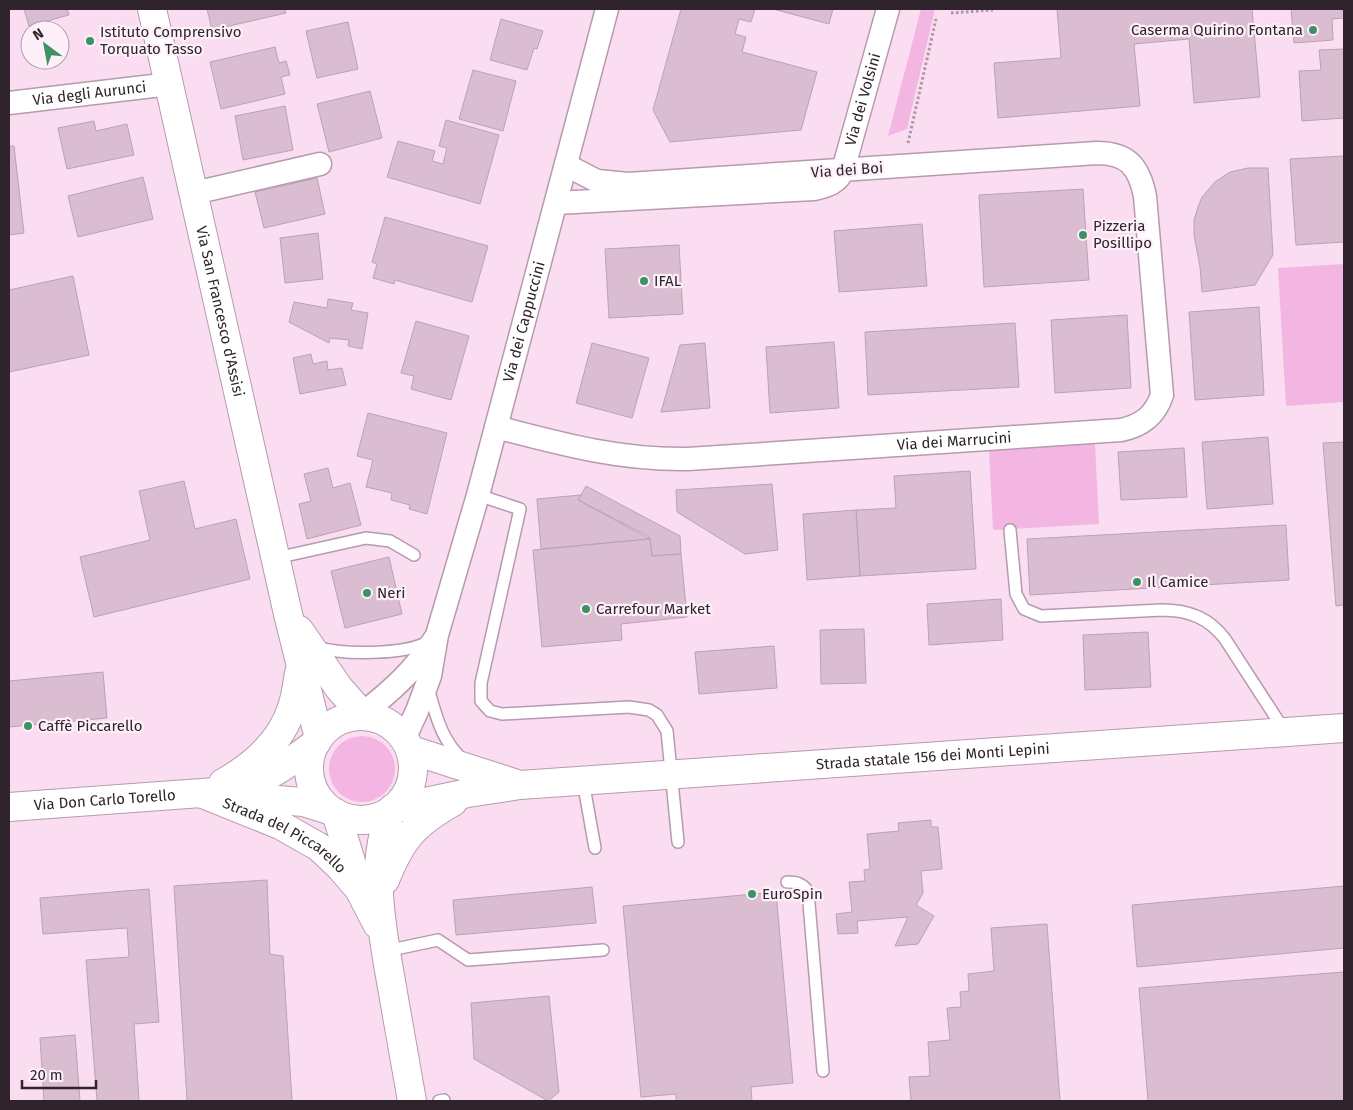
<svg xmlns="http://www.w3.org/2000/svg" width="1353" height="1110" viewBox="0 0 1353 1110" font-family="'Fira Sans',sans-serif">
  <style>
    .green { fill: #f3b5e1 }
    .building { fill: #dabdd1; stroke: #bca1b4 }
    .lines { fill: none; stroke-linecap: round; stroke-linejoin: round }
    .lane-casing { stroke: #b69aae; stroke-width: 14 }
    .street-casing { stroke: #b69aae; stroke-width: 25 }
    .secondary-casing { stroke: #b69aae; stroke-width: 30 }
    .path { stroke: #ac96a5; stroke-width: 3; stroke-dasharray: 2.5 2.5; stroke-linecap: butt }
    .lane { stroke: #fff; stroke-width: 11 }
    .street { stroke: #fff; stroke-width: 22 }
    .secondary { stroke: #fff; stroke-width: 28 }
    .poi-dot { fill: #3d9163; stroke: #fdf0f9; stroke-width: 2 }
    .labels { text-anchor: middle; stroke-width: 4.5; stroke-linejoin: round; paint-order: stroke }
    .poi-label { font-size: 15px; fill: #2f242b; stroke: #fdf0f9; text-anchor: start }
    .street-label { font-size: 15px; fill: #2f242b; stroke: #fdf0f9 }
  </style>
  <rect width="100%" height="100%" fill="#fbddf2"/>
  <g class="green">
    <path d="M921 9H935L907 129 888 136Z"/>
    <path d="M1344 264V402L1286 406 1278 268Z"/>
    <path d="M1095 444 1099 524 993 530 989 449Z"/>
    <circle cx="362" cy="769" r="33"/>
  </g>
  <g class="building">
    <path d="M24 9H67L69 15 29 26Z"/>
    <path d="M207 9H285L286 13 212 30Z"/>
    <path d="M681 9H755L751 22 739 19 735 34 746 37 742 52 817 72 801 130 670 142 653 110Z"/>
    <path d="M773 9H833L829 24Z"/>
    <path d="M1057 9H1252L1260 97 1194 103 1189 39 1134 44 1140 106 998 118 994 63 1061 58Z"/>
    <path d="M1291 9H1344V18L1332 19 1333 40 1294 43Z"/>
    <path d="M501 19 543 31 537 49 534 48 527 70 490 60Z"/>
    <path d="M348 22 358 69 317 78 306 31Z"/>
    <path d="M275 47 279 63 286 61 290 75 281 77 285 94 221 109 210 62Z"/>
    <path d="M1344 49V118L1302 121 1299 71 1321 70 1319 50Z"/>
    <path d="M473 70 516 81 503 131 459 119Z"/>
    <path d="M370 91 382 138 329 152 317 104Z"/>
    <path d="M285 106 293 150 243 160 235 116Z"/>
    <path d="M446 120 499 135 480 204 387 177 398 141 435 151 432 161 443 164 447 148 439 146Z"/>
    <path d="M94 121 96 131 127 124 134 155 67 169 58 128Z"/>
    <path d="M9 146H14L24 233 9 235Z"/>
    <path d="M1344 156V242L1296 245 1290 159Z"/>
    <path d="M1248 168H1268L1273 255 1255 285 1202 292 1200 267 1194 235V220L1198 207 1202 197 1215 182 1230 172Z"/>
    <path d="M143 177 153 219 78 237 68 196Z"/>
    <path d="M317 178 325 214 264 228 255 192Z"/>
    <path d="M1083 189 1089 280 984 287 979 195Z"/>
    <path d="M385 217 488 246 472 302 395 280 394 284 373 278 377 264 372 262Z"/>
    <path d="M922 224 927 286 839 292 834 231Z"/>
    <path d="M318 233 323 279 285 283 280 238Z"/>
    <path d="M679 245 683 314 609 318 605 249Z"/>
    <path d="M73 276 89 355 9 372V290Z"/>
    <path d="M328 299 353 303 351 310 368 313 362 349 348 346 349 340 330 338 329 343 289 322 294 302 327 308Z"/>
    <path d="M1259 307 1264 395 1195 400 1189 312Z"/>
    <path d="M1127 315 1131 388 1055 393 1051 320Z"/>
    <path d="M416 321 469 336 451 400 411 389 414 376 401 373Z"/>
    <path d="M1015 323 1019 387 868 395 865 332Z"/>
    <path d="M834 342 839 408 770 413 766 347Z"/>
    <path d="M592 343 649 358 632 418 576 403Z"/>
    <path d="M705 343 710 408 661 412 680 345Z"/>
    <path d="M311 354 313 364 327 361 328 370 342 368 346 385 300 394 293 358Z"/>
    <path d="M368 413 447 433 427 514 409 509 410 505 391 500 392 493 366 487 373 460 357 456Z"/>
    <path d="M1268 437 1273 504 1207 509 1202 442Z"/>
    <path d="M1344 442V605L1336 606 1323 443Z"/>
    <path d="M1184 448 1187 497 1121 500 1118 452Z"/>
    <path d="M328 468 333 488 350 483 361 525 307 539 299 504 311 501 304 474Z"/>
    <path d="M970 471 976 569 860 576 856 510 896 508 894 476Z"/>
    <path d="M184 481 195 529 236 519 250 579 94 617 80 557 150 540 139 491Z"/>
    <path d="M772 484 778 550 745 554 677 512 676 490Z"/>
    <path d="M586 486 680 536 681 554 652 556 650 539 648 536 578 500Z"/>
    <path d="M581 495 578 500 650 539 541 549 537 499Z"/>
    <path d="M856 510 860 576 807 580 803 514Z"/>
    <path d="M1286 525 1289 580 1030 595 1027 539Z"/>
    <path d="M650 539 652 556 681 554 687 617 621 624 622 640 542 647 533 550Z"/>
    <path d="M389 557 402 614 345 628 331 571Z"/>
    <path d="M1001 599 1003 640 929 645 927 604Z"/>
    <path d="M864 629 866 683 821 684 820 630Z"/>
    <path d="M1148 632 1151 687 1085 690 1083 635Z"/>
    <path d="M774 646 777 688 699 694 695 652Z"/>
    <path d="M103 672 107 718 9 727V681Z"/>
    <path d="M931 820V827H938L942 869 921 871 923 893 916 905 934 916 918 944 895 946 908 917 857 921 858 933 838 934 836 914 852 912 849 882 865 881 864 870 870 869 867 834 899 831 898 823Z"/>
    <path d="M267 880 270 954 283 956 292 1101H187L174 886Z"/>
    <path d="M1344 886V948L1137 967 1132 905Z"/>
    <path d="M592 887 596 923 456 935 453 900Z"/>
    <path d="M149 889 159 1022 134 1024 139 1101H97L86 960 129 957 127 928 43 934 40 898Z"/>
    <path d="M776 892 793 1083 751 1087 752 1101H676V1094L641 1097 623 906Z"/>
    <path d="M1047 924 1060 1101H911L909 1077 930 1076 928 1042 950 1040 947 1008 961 1007 960 992 969 991 968 974 994 971 991 928Z"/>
    <path d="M1344 972V1101H1148L1139 988Z"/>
    <path d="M549 996 559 1092 548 1101 474 1059 471 1003Z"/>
    <path d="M75 1035 80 1101H44L40 1038Z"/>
  </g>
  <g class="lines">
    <g class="lane-casing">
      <g id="lane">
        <path d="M478 495 520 509 481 683V701L490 711 502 714 629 707 649 710 657 715 667 731 678 842"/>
        <path d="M1010 530 1016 594 1024 609 1041 616 1162 610C1189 610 1209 618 1225 639L1284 730"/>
        <path d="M276 558 366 538 390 541 414 555"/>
        <path d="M316 647C343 655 404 655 428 642"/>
        <path d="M428 688C436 715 441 740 463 760"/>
        <path d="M583 781 595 848"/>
        <path d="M787 882C797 882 801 883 808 891L823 1071"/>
        <path d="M386 951 438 940 468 960 603 950"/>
        <path d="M439 1101 444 1100"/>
      </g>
    </g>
    <g class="street-casing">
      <g id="street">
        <path id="s1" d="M9 103 170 84"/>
        <path d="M194 193 320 164"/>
        <path id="s2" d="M556 203 814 189C827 186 838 183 843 170L888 9"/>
        <path id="s3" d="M496 427C561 444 619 460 688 459L1121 430C1141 426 1155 416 1162 395L1145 196C1139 167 1128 153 1097 153L628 184 597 181 566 165"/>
        <path d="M362 714C390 692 415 670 434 640"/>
        <path id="s4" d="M404 739 417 711 430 676 437 635 478 495 607 9"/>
      </g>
    </g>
    <g class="secondary-casing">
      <g id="secondary">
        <path id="s5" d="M152 9 288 614 319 738"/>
        <path d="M299 630 339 688 362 714"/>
        <circle cx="361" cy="768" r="52"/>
        <path d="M411 750 514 783"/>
        <path d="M223 783C253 766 282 741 292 707 296 696 297 685 299 673"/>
        <path id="s6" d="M203 794 280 825 319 847 339 866 359 889 377 924"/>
        <path d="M230 796 303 802 332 811"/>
        <path id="s7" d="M9 807 229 791C263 783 289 763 316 743"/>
        <path id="s8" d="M392 809 468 793 520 785 1344 728"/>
        <path d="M392 809C367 866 383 934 393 993 399 1029 406 1065 412 1101"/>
        <path d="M336 813 357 881"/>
        <path d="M385 880C402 838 414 824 453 802"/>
      </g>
    </g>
    <g class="path">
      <path d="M951 13 993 10"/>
      <path d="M908 143 936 19"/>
    </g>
    <use href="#lane" class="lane"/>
    <use href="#street" class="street"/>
    <use href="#secondary" class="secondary"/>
  </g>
  <g class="poi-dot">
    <circle cx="1313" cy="30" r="5"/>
    <circle cx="90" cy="41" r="5"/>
    <circle cx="1083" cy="235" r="5"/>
    <circle cx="644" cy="281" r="5"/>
    <circle cx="1137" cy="582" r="5"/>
    <circle cx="367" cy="593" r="5"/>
    <circle cx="586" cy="609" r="5"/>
    <circle cx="28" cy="726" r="5"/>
    <circle cx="752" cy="894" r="5"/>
  </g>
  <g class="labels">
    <g class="poi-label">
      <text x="1303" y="35" text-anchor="end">Caserma Quirino Fontana</text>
      <text x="100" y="37">Istituto Comprensivo<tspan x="100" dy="17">Torquato Tasso</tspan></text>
      <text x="1093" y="231">Pizzeria<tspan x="1093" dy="17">Posillipo</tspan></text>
      <text x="654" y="286">IFAL</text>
      <text x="1147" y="587">Il Camice</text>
      <text x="377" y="598">Neri</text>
      <text x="596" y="614">Carrefour Market</text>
      <text x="38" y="731">Caffè Piccarello</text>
      <text x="762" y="899">EuroSpin</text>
    </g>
    <g class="street-label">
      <text dy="5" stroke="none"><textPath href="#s1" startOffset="81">Via degli Aurunci</textPath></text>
      <text dy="5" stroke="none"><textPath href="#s2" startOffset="368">Via dei Volsini</textPath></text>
      <text transform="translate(847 170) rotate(-4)" y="5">Via dei Boi</text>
      <text dy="5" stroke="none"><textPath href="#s5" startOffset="310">Via San Francesco d'Assisi</textPath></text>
      <text dy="5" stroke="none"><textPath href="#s4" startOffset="435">Via dei Cappuccini</textPath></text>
      <text dy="5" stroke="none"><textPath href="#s3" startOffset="462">Via dei Marrucini</textPath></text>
      <text dy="5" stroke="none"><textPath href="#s8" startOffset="544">Strada statale 156 dei Monti Lepini</textPath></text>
      <text dy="5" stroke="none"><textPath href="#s7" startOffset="96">Via Don Carlo Torello</textPath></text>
      <text dy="5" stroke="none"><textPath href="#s6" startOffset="92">Strada del Piccarello</textPath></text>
    </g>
  </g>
  <rect width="1353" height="1110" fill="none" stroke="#2f242b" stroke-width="20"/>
  <g transform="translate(45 45) rotate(328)"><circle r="24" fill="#fdf0f9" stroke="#ab9ea7"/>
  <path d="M0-4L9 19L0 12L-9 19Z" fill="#3d9163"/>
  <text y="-8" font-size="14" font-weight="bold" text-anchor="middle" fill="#2f242b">N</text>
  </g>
  <path d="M22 1080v8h74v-8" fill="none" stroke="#2f242b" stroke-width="2.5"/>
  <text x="30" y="1080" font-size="15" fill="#2f242b" stroke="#fdf0f9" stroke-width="4" paint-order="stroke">20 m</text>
</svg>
